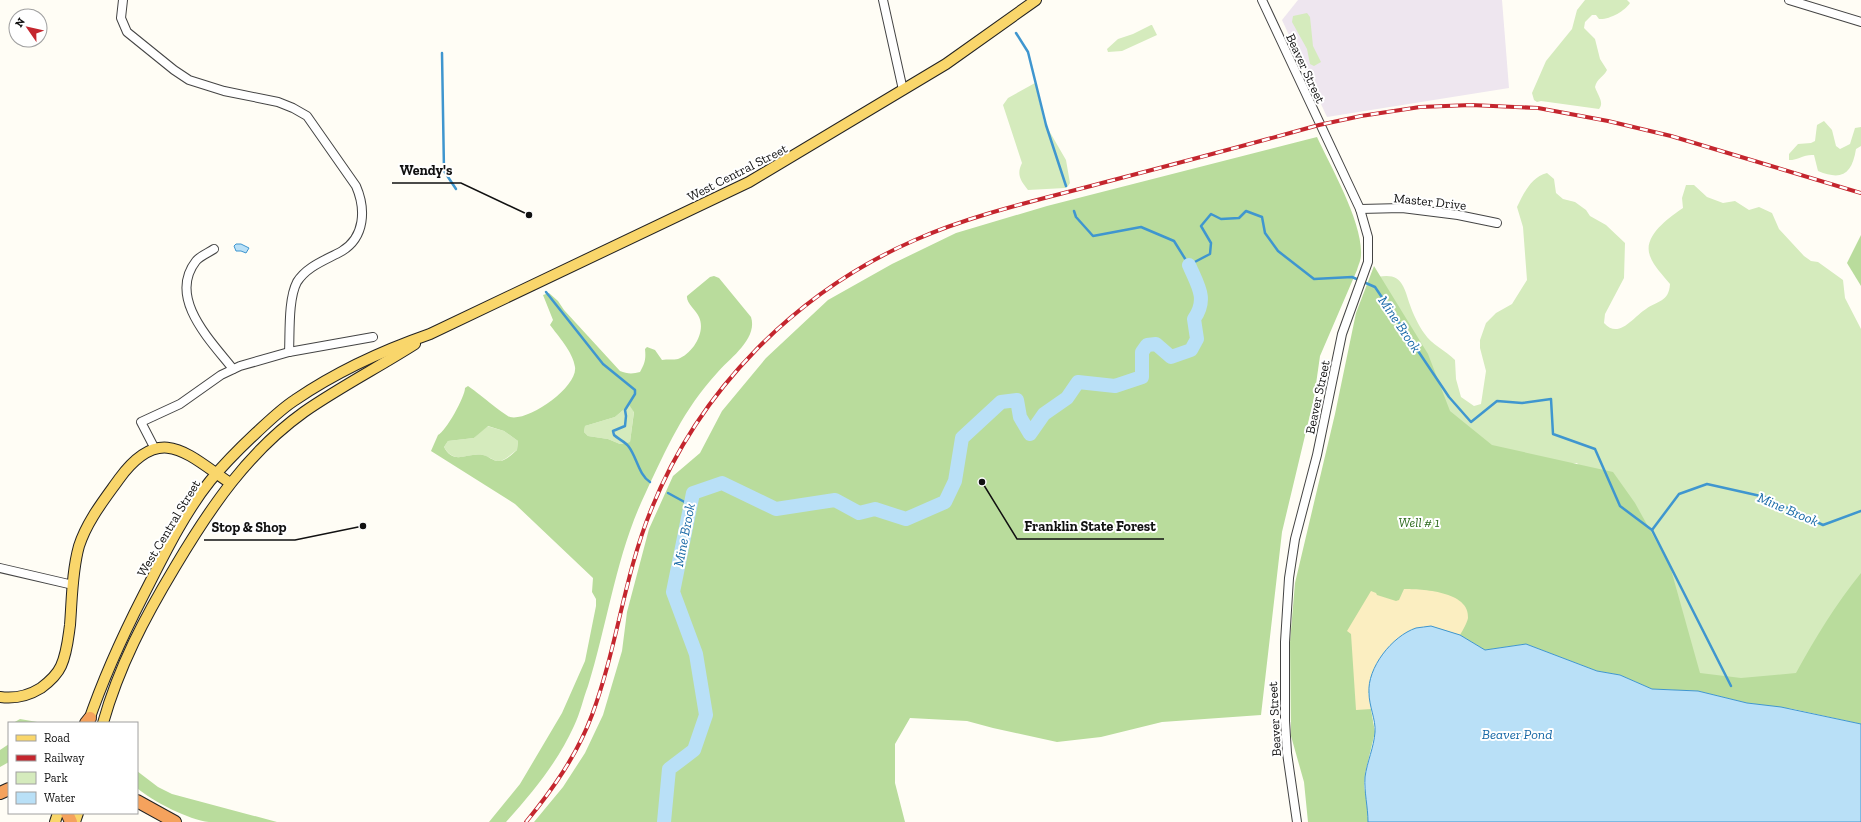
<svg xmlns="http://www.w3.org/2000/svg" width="1861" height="822" viewBox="0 0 1861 822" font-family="'Zilla Slab',serif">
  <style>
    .industrial { fill: #eee6ef }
    .green { fill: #d5ebbd }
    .forest { fill: #b9dc9c; fill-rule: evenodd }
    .sand { fill: #fbeec1 }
    .water { fill: #b9e0f7; stroke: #3f96cf }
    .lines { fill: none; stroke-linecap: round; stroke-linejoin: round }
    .stream { stroke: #3f96cf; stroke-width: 2.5 }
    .river { stroke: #b9e0f7; stroke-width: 14 }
    .minor-casing { stroke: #444; stroke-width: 10 }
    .major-casing { stroke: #222; stroke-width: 12 }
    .highway-casing { stroke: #222; stroke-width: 14 }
    .minor { stroke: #fff; stroke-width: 8 }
    .major { stroke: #f9d66b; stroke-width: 10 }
    .highway { stroke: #f5a25d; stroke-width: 12 }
    .rail-casing { stroke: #c4262e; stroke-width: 4 }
    .rail { stroke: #fff; stroke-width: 2.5; stroke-dasharray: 8; stroke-linecap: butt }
    .labels { text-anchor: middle; stroke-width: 4; stroke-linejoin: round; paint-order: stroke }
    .street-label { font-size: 13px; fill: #111; stroke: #fff }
    .park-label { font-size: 13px; font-style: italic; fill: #2f6b1f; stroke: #fff }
    .water-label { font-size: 14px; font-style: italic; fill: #1768a6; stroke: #fff }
    .leader { fill: none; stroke: #111; stroke-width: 1.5 }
    .callout-dot { fill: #111; stroke: #fff; stroke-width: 1.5 }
    .callout-label { font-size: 14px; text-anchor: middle; font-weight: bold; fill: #111; stroke: #fff; stroke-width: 4; stroke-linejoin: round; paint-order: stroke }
  </style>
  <rect width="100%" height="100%" fill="#fffdf5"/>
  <path class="industrial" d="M1298 0H1502L1509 88 1327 117 1282 20Z"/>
  <g class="green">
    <path d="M1585 0H1627L1630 3C1625 11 1609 20 1599 19L1596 15H1592L1585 22 1584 28 1595 39 1600 59 1607 70C1604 77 1597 78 1595 87 1597 94 1605 103 1599 109L1541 101 1537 102 1534 100 1532 93 1546 61 1572 29 1577 10Z"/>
    <path d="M1307 13 1310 17 1313 46 1321 62 1314 66 1310 64 1307 49 1292 22 1293 16Z"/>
    <path d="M1151 25H1152L1157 35 1122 51 1108 52 1107 49 1118 39 1133 34Z"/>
    <path d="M1035 83 1044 122 1066 160 1070 183 1068 186 1065 188 1028 190C1021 181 1016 175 1022 163L1003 105 1008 98Z"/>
    <path d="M1824 121 1832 130 1836 146 1840 149 1850 144 1855 128 1861 127V146L1856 149C1852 174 1842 181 1818 171L1814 155C1804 154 1799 160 1789 160V154L1798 144 1811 143 1815 141 1817 125Z"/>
    <path d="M1547 173 1554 179 1556 193 1563 199 1575 202 1586 210 1590 216 1606 225 1625 243 1624 278 1605 314 1604 323C1619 340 1633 317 1646 309 1657 301 1669 302 1670 284 1663 275 1654 267 1650 256 1642 236 1670 217 1683 208L1682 198 1686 185H1694L1707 197 1723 203 1735 201 1749 210 1759 207 1772 213 1779 229 1804 256 1811 261 1818 262 1843 280 1845 298 1861 329V711L1703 684 1580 467 1577 463 1562 465 1478 462 1373 283 1378 277C1402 272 1404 287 1410 305 1413 314 1419 326 1424 333 1432 345 1445 350 1455 360L1456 379 1461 397 1474 406 1481 404 1486 371 1480 348V340L1486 323 1496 313 1512 304 1527 280 1523 227 1517 207C1524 193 1531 177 1547 173Z"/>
    <path d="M629 405 634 411 630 442 620 444 608 439 588 436 584 432 585 426 615 417Z"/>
    <path d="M487 426 504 431 518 441 517 450C512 453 507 459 501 461 495 462 490 457 483 455 467 452 455 466 444 447L448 441 474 438Z"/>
  </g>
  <g class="forest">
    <path d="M1317 137C1331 167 1363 223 1361 255 1361 260 1358 266 1357 270L1320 356 1314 398 1282 532 1261 715 1162 722 1101 737 1057 742 993 728 967 721 910 718 895 744V783L905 822H534L563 787 585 753 603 715 622 651 627 612 649 529 673 476 700 453 722 411 766 358 828 300 892 264 956 233 1047 206Z"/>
    <path d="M1861 235V286L1847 263Z"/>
    <path d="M1374 266 1428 354 1450 411 1492 445 1613 472 1635 503 1670 566 1700 673 1741 678 1796 673C1815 638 1836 604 1861 573V724L1793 709 1747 703 1698 691 1652 689 1620 675 1597 671 1526 644 1485 650 1460 635 1368 693 1375 732 1365 774 1364 786 1368 811V822H1308L1304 782 1291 736 1290 642 1295 583 1335 414 1356 313Z"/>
    <path d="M714 276 719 278 751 317C758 339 730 358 717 373 683 410 667 448 646 492 616 554 608 622 588 686 583 699 580 714 574 726 557 763 533 792 506 822H489L520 784 562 713 585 661 596 606V599L592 592 593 578 515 504 431 451 438 435C446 431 465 397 465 388L468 386C476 391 504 415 510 417 528 422 578 387 575 367 573 352 558 336 550 325L553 320 543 295 549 293 558 301 564 310 620 371C627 374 633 374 640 372 645 363 646 359 645 349L647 347 655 350 662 360C667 359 674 360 678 359 693 353 706 332 699 317 696 310 686 303 687 296L710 277ZM629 405 634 412 630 442 620 444 608 439 588 436 584 432 585 426 615 417ZM488 426 504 431 518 441 517 450C512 454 505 462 498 461 493 461 488 456 483 455 467 452 454 466 444 447L448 441 474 438Z"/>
    <path d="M20 719 43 723H13Z"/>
    <path d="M9 744V762L0 767V750Z"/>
    <path d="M137 771 158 787 172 794 277 822C254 822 231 822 209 822 189 820 152 801 137 788Z"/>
  </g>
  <path class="sand" d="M1404 589C1421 589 1470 591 1468 618 1467 623 1463 630 1460 635L1431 626 1414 629 1394 643 1387 650 1368 693 1372 709 1356 710 1351 634 1347 631 1371 591 1376 593 1377 595 1396 601 1399 600Z"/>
  <g class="water">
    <path d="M236 244H241L249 248 246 253 241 251H236L234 246Z"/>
    <path d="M1431 626 1460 635 1485 650 1526 644 1597 671 1620 675 1652 689 1698 691 1747 703 1781 707 1861 724V822H1368C1368 807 1364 792 1365 777 1367 762 1374 747 1375 732 1376 720 1369 706 1369 693 1367 668 1392 636 1416 628 1421 627 1426 627 1431 626Z"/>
  </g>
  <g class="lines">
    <g class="stream">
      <path d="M1016 33 1028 52 1046 125 1066 186"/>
      <path d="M442 53 444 171 456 189"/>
      <path d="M1074 211 1076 217 1093 236 1141 227 1174 241 1189 265 1210 254 1211 243 1201 226 1211 214 1221 219 1239 218 1246 211 1262 217 1265 233 1278 251 1314 279 1352 277 1375 287 1449 397 1471 422 1497 401 1522 403 1551 399 1553 434 1595 449 1620 506 1652 530 1679 494 1707 484 1765 497 1823 525 1861 511"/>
      <path d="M546 292 603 364 635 390V394L625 410 626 416 625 426 613 431 614 435C618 439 626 442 629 447 637 458 639 475 650 482"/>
      <path d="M668 493 690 505"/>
      <path d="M1652 530 1731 686"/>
    </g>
    <path class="river" d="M664 822 669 769 694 750 706 715 696 654 673 592 693 493 722 483 776 509 835 500 859 513 875 509 906 519 945 502 955 481 962 438 1001 402 1017 400 1020 417 1030 434 1044 414 1067 398 1078 382 1115 386 1142 377V352L1147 345 1156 344 1171 357 1191 350 1197 339 1194 319C1208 299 1198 286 1189 265"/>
    <g class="minor-casing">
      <g id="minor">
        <path d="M123 0 121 18 127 32 174 70 189 80 224 91 278 102 293 108 307 116 356 186C366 209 365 237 342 251 326 260 307 266 297 282 288 299 290 333 289 352"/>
        <path d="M883 0 903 90"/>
        <path d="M1262 0 1360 209 1368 237V262L1342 334 1317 455 1295 539 1289 578 1285 642V721L1287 753 1297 822"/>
        <path d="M1789 0 1861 22"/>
        <path d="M1360 209 1402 208 1458 215 1497 223"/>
        <path d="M214 249C208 253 200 256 196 261 167 298 211 341 233 369"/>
        <path d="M155 449 141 422 180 404 221 375 240 366 289 352 373 337"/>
        <path d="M0 568 73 585"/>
      </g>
    </g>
    <g class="major-casing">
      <g id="major">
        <path d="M0 697C14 699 28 696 41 688 49 682 57 675 61 666 67 653 68 639 70 625 72 599 72 571 79 546 87 521 104 500 119 479 160 423 186 453 230 483"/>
        <path d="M88 723C103 679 122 637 143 596 163 557 183 515 210 481 224 464 240 448 256 433 268 422 281 409 295 400 336 372 384 350 430 334L749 182 946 64 1036 0"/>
        <path d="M103 723C119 666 145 617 175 567 210 508 248 452 304 412 340 387 379 367 415 344"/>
        <path d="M55 822 58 813"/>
        <path d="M75 822 78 813"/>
      </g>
    </g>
    <g class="highway-casing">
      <g id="highway">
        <path d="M86 723 90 718"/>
        <path d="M0 793 9 789"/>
        <path d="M137 801 175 822"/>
        <path d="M67 813 71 822"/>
      </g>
    </g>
    <use href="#minor" class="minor"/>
    <use href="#major" class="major"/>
    <use href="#highway" class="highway"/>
    <g class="rail-casing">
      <path id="rail" d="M526 822C553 789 577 755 592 715 617 648 624 576 651 510 699 390 796 292 915 240 974 214 1039 200 1102 183 1175 164 1247 145 1319 125L1361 116 1420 107 1471 105 1538 108 1608 121 1671 136 1861 193"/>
    </g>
    <use href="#rail" class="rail"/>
  </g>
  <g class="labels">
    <g class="street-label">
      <text transform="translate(1306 68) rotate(65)" y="5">Beaver Street</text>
      <text transform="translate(737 172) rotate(-27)" y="5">West Central Street</text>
      <text transform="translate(1430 201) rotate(6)" y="5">Master Drive</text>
      <text transform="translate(1317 397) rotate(-78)" y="5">Beaver Street</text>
      <text transform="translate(168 528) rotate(-59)" y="5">West Central Street</text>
      <text transform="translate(1274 719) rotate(-93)" y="5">Beaver Street</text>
    </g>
    <g class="park-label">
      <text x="1419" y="527">Well # 1</text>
    </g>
    <g class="water-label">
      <text transform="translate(1400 324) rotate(56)" y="5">Mine Brook</text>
      <text transform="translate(1788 509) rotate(23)" y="5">Mine Brook</text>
      <text transform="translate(684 535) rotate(-79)" y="5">Mine Brook</text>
      <text x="1517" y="739">Beaver Pond</text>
    </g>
  </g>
  <path class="leader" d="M529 215L461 183H392M982 482L1017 539H1164M363 526L295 540H204"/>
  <g class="callout-dot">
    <circle cx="529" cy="215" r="4"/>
    <circle cx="982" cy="482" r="4"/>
    <circle cx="363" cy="526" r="4"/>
  </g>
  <g class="callout-label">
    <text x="426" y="175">Wendy's</text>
    <text x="1090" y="531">Franklin State Forest</text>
    <text x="249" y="532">Stop &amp; Shop</text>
  </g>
  <rect x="8" y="722" width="130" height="92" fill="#ffffff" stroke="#a0a0a0"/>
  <rect x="16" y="735" width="20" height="6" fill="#f9d66b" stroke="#a0a0a0"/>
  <text x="44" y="742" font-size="12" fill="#111111">Road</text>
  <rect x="16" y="755" width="20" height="6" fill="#c4262e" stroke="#a0a0a0"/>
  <text x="44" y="762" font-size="12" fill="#111111">Railway</text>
  <rect x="16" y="772" width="20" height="12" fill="#d5ebbd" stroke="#a0a0a0"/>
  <text x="44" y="782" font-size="12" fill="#111111">Park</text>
  <rect x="16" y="792" width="20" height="12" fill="#b9e0f7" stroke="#a0a0a0"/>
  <text x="44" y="802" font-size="12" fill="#111111">Water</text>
  <g transform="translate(28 28) rotate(304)"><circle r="19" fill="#ffffff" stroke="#a0a0a0"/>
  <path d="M0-3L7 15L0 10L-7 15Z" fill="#c4262e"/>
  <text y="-6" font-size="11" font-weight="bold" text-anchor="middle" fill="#111111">N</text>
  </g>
</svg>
